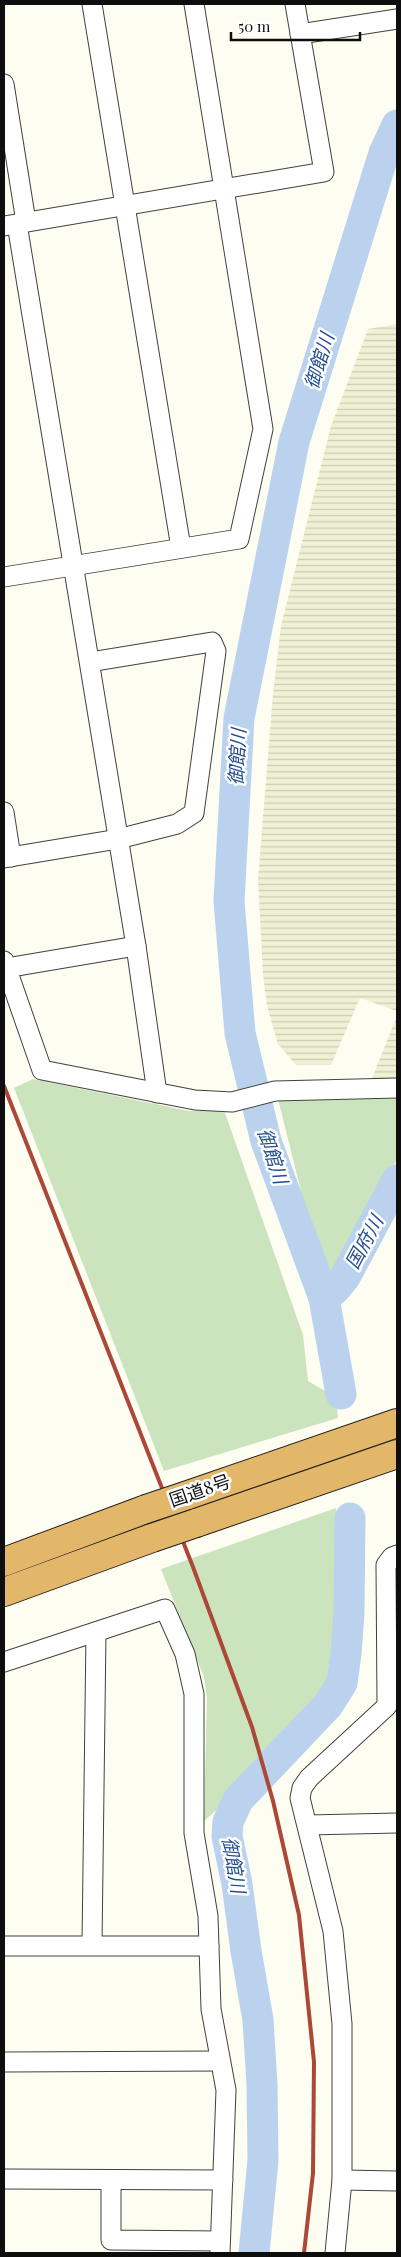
<svg xmlns="http://www.w3.org/2000/svg" width="401" height="2257" viewBox="0 0 401 2257" font-family="'Playfair Display','Noto Sans JP',serif">
  <style>
    .farmland { fill: url(#farmland-rules) }
    .grass { fill: #cbe4be }
    .lines { fill: none; stroke-linecap: round; stroke-linejoin: round }
    .river { stroke: #bbd2ef; stroke-width: 31 }
    .minor-casing { stroke: #414141; stroke-width: 21 }
    .highway-casing { stroke: #1f1f1f; stroke-width: 30 }
    .minor { stroke: #fff; stroke-width: 19 }
    .highway { stroke: #e3b769; stroke-width: 28 }
    .rail { stroke: #ad4737; stroke-width: 4 }
    .highway-bridge-casing { stroke: #1f1f1f; stroke-width: 30; stroke-linecap: butt }
    .highway-bridge { stroke: #e3b769; stroke-width: 28 }
    .labels { text-anchor: middle; stroke-width: 5; stroke-linejoin: round; paint-order: stroke }
    .street-label { font-size: 18px; fill: #0e0e0e; stroke: #fff }
    .water-label { font-size: 19px; font-style: italic; fill: #264e91; stroke: #fff }
  </style>
  <defs>
    <pattern id="farmland-rules" width="6" height="5" patternUnits="userSpaceOnUse" patternTransform="scale(1.25)"><rect width="6" height="5" fill="#eef1d3"/><path d="M0 2.5h6" fill="none" stroke="#cbcdb4"/></pattern>
  </defs>
  <rect width="100%" height="100%" fill="#fdfdf1"/>
  <g class="farmland">
    <path d="M397 324V1011L360 998 331 1065H296L278 1044 267 1006 263 974 258 879 273 694 281 626 331 426 368 329Z"/>
    <path d="M397 1016V1078H372Z"/>
  </g>
  <g class="grass">
    <path d="M33 1079 189 1111 224 1110 303 1335 308 1381 325 1391 335 1392 338 1418 164 1471 14 1088Z"/>
    <path d="M397 1097V1159L347 1261 340 1272 332 1275 323 1272 319 1263 278 1099Z"/>
    <path d="M336 1508 338 1607 333 1674 314 1708 231 1797 204 1821 207 1698 204 1677 161 1569Z"/>
  </g>
  <g class="lines">
    <g class="river">
      <path d="M324 1298 336 1288 345 1277 397 1180"/>
      <path d="M341 1394 324 1298 266 1141 240 1033 229 901 239 718 294 442 384 153 397 125"/>
      <path d="M254 2253 263 2160 262 2085 258 2020 246 1951 237 1884 227 1836 228 1822 238 1800 328 1705 342 1683 346 1654 349 1613 350 1518"/>
    </g>
    <g class="minor-casing">
      <g id="minor">
        <path d="M92 4 181 548"/>
        <path d="M300 34 397 19"/>
        <path d="M4 84 26 222"/>
        <path d="M17 224 136 946 157 1093"/>
        <path d="M4 226 324 172 295 4"/>
        <path d="M4 577 239 539 263 429 194 4"/>
        <path d="M4 812 11 857"/>
        <path d="M4 858 118 839 177 824 194 813 216 651 212 642 90 662"/>
        <path d="M4 961 42 1070 195 1100 232 1102 275 1091 397 1088"/>
        <path d="M6 968 136 946"/>
        <path d="M4 1662 165 1609 185 1654 194 1694V1833L208 1916 211 2009 226 2090 220 2253"/>
        <path d="M308 1825 397 1823"/>
        <path d="M92 1945 96 1632"/>
        <path d="M4 1946H209"/>
        <path d="M4 2062 220 2061"/>
        <path d="M4 2179 223 2180"/>
        <path d="M111 2180V2240L220 2241"/>
        <path d="M342 2180 397 2181"/>
        <path d="M335 2253 342 2180V2024L333 1931 300 1798 302 1788 309 1778 387 1706 386 1565 392 1557 397 1555"/>
      </g>
    </g>
    <g class="highway-casing">
      <g id="highway">
        <path d="M185 1496 397 1423"/>
        <path d="M196 1523 397 1454"/>
        <path d="M4 1562 146 1509"/>
        <path d="M4 1592 152 1538"/>
      </g>
    </g>
    <use href="#minor" class="minor"/>
    <use href="#highway" class="highway"/>
    <path class="rail" d="M4 1086 193 1567 252 1727 273 1801 299 1915 314 2062 313 2173 304 2253"/>
    <g class="highway-bridge-casing">
      <g id="highway-bridge">
        <path d="M146 1509 185 1496"/>
        <path d="M152 1538 196 1523"/>
      </g>
    </g>
    <use href="#highway-bridge" class="highway-bridge"/>
  </g>
  <g class="labels">
    <g class="street-label">
      <text transform="translate(200 1491) rotate(-19)" y="6">国道8号</text>
    </g>
    <g class="water-label">
      <text transform="translate(319 361) rotate(-73)" y="7">御館川</text>
      <text transform="translate(237 757) rotate(-87)" y="7">御館川</text>
      <text transform="translate(273 1156) rotate(72)" y="7">御館川</text>
      <text transform="translate(364 1242) rotate(-62)" y="7">国府川</text>
      <text transform="translate(234 1865) rotate(80)" y="7">御館川</text>
    </g>
  </g>
  <rect width="401" height="2257" fill="none" stroke="#0e0e0e" stroke-width="10"/>
  <path d="M231 32v8h129v-8" fill="none" stroke="#0e0e0e" stroke-width="2.5"/>
  <text x="238" y="32" font-size="15" fill="#0e0e0e" stroke="#ffffff" stroke-width="4" paint-order="stroke">50 m</text>
</svg>
